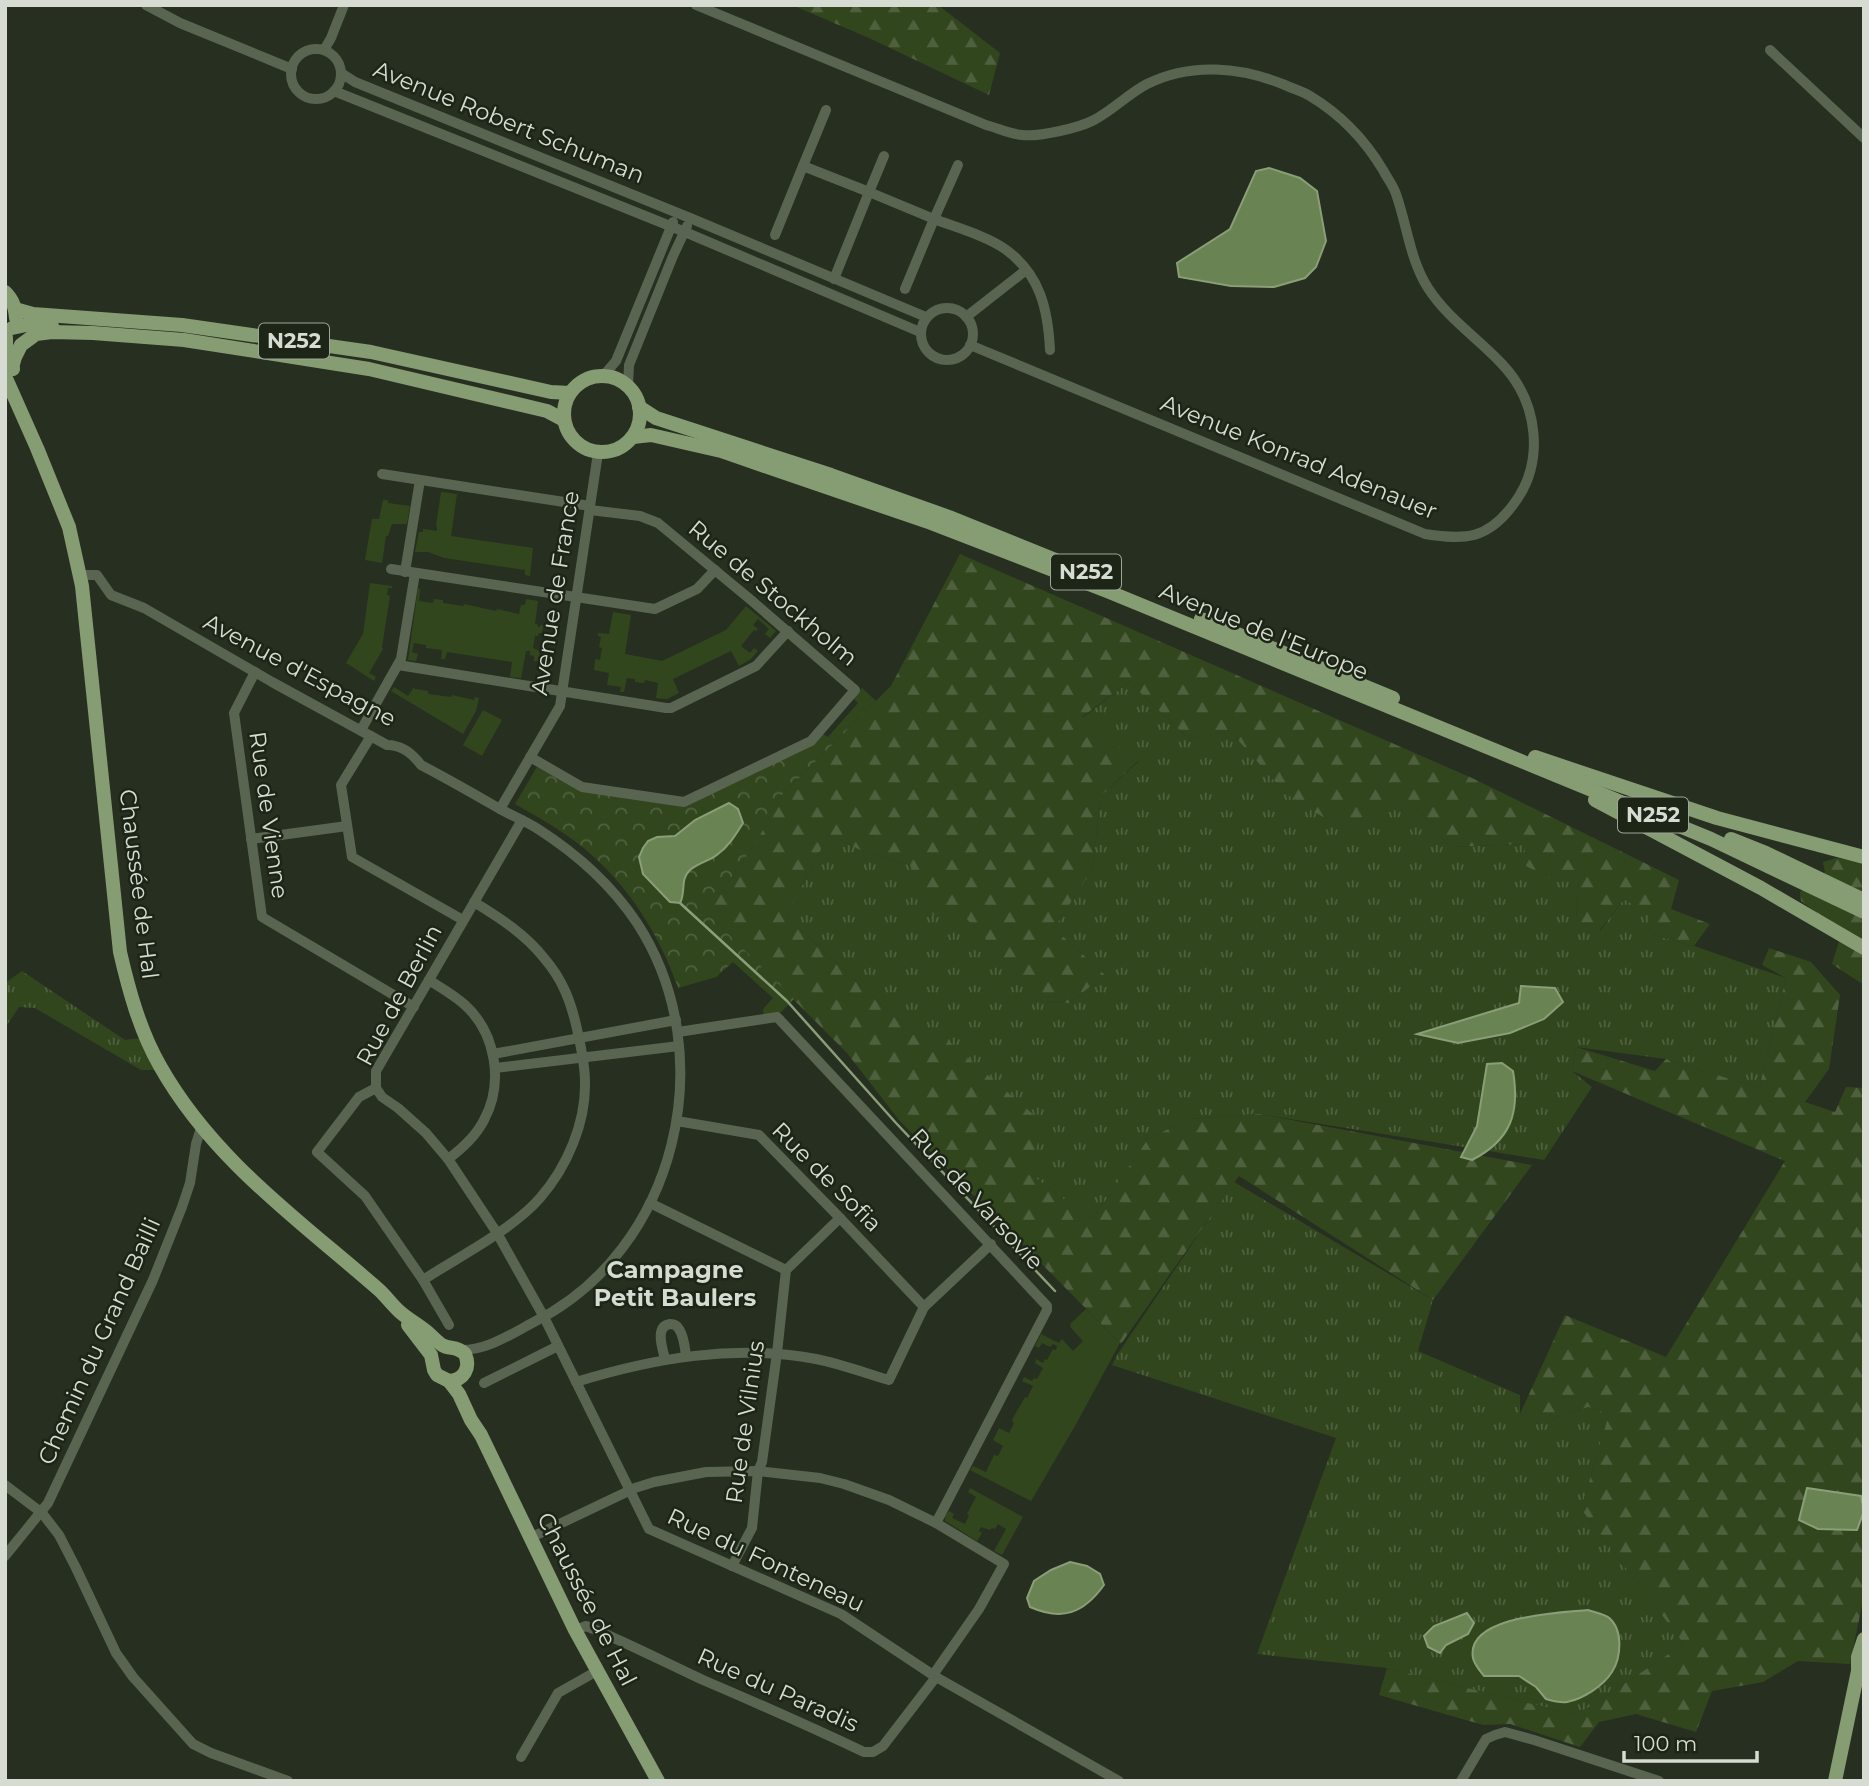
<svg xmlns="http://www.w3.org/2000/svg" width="1869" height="1786" viewBox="0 0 1869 1786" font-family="Montserrat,sans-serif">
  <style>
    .grass { fill: url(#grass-tufts) }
    .forest { fill: url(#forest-firs) }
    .park { fill: url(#park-crowns) }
    .garden { fill: #32461e }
    .water { fill: #698352; stroke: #8a9e78; stroke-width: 2 }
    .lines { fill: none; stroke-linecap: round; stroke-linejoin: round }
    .stream { stroke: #8a9e78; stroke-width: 2.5 }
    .minor { stroke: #596550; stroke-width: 10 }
    .major { stroke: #869c72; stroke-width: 14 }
    .labels { text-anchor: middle; stroke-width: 5; stroke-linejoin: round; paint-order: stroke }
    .shield { fill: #1d2516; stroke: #9ea59a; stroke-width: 2 }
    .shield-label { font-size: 21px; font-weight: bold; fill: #d6dcd2 }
    .street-label { font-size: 23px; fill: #d6dcd2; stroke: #1d2516 }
    .neighbourhood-label { font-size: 24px; font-weight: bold; fill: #d6dcd2; stroke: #1d2516 }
  </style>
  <defs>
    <pattern id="grass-tufts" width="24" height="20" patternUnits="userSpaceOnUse" patternTransform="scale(1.75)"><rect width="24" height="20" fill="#32461e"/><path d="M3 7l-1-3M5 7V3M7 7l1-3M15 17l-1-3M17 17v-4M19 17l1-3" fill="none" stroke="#4f603e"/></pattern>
    <pattern id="forest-firs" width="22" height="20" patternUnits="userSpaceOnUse" patternTransform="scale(1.75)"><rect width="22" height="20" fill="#32461e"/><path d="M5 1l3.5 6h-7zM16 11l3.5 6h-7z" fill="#4f603e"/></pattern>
    <pattern id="park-crowns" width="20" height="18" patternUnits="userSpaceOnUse" patternTransform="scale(1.75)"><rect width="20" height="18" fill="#32461e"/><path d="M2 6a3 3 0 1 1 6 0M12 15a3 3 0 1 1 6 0" fill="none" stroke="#4f603e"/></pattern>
  </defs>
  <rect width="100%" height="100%" fill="#272f20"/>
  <g class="grass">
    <path d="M1129 682 1190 740 1229 730 1286 794 1411 802 1450 847 1524 844 1579 881 1576 920 1600 931 1624 899 1649 913 1650 934 1694 946 1786 978 1759 1088 1666 1059 1576 1047 1572 1071 1592 1087 1544 1160 1259 1114 1189 1119 1148 1139 1092 1220 1030 1174 920 1040 786 916 829 834 862 851 910 865 933 914 964 916 1043 1002 1069 1003 1105 975 1054 928 1092 870 1101 796 1138 762 1082 718Z"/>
    <path d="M22 971 125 1040 140 1038 154 1070H141L35 1008 19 1007 5 1028V983Z"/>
    <path d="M1234 1182 1433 1300 1418 1351 1520 1395V1414L1540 1424 1588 1407 1609 1414 1581 1509 1684 1644 1577 1715 1387 1668 1257 1654 1336 1438 1112 1365 1117 1355Z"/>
  </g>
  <g class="forest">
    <path d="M792 5H938L1000 53 989 95 869 38Z"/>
    <path d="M960 554 1472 778 1679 880 1671 909 1710 924 1694 946 1650 934 1648 913 1624 899 1599 931 1576 920 1579 881 1557 882 1526 866 1524 844 1450 847 1411 802 1336 825 1286 794 1229 730 1190 740 1129 682 1082 717 1138 761 1101 796 1092 870 1054 928 1105 975 1069 1003 1043 1002 964 916 933 915 910 865 862 851 829 834 786 916 920 1040 946 1039 1043 1123 1030 1174 1092 1220 1148 1139 1189 1119 1259 1114 1532 1165 1433 1300 1239 1176 1121 1344 899 1120 847 1053 707 913 757 841 778 799 891 686Z"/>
    <path d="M1836 858 1864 862V985L1832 964 1842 932 1801 901 1800 892 1825 872 1823 862Z"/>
    <path d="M1769 948 1811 962 1840 995 1829 1069 1805 1102 1835 1112 1846 1087 1864 1088V1595L1850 1664 1798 1661 1763 1682 1712 1691 1696 1732 1636 1714 1599 1722 1580 1747 1510 1724 1483 1725 1379 1695 1387 1668 1577 1715 1684 1644 1581 1509 1609 1414 1588 1407 1540 1424 1520 1414 1565 1315 1666 1357 1785 1161 1572 1071 1576 1047 1655 1071 1666 1059 1759 1088 1786 978 1762 965Z"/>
  </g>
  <path class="park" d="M862 688 876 701 778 799 757 841 707 913 794 999 780 1013 764 1016 763 1009 773 998 733 962 716 977 678 988C661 939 634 894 595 858 572 836 543 820 515 804L537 767 580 791 685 807 815 743 823 734 828 737 858 703 853 698Z"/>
  <g class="garden">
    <path d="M441 492 457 494 451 536 533 548 530 576 525 575V570L444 558 428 552H415L419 532H423V529L437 531V526H436Z"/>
    <path d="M383 500H388V503L410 506 407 524H392L388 536H386L382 563 365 560 372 519H379Z"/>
    <path d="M370 583 392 586V588H388L387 595 390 596 382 647 383 649 369 673 376 677 374 681 346 663 363 634Z"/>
    <path d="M418 588 420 589 419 601 433 603 434 599 443 600V603L463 606 464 604 496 611 497 609 519 614 521 605H525L526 599 538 601 535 624H537L538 627H540V625L548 626V629L543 628 542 633H539L538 636H535L533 648 540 651 539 658 543 659 542 662 534 661V656L530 655V651H526L521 678 510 677 512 662 447 652 445 659H441L442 650 426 648V645L414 643 412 652 418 654 416 661 408 660Z"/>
    <path d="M746 606 776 631 770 638 765 634 769 629 758 619 753 625 758 629 756 631 754 630 741 646 750 653 754 648 758 651 751 659 739 666 731 651 673 679 679 693 667 699 656 698 658 683 645 680 644 683 635 682V679L627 678 624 692H620L621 687 607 685 609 673 594 670 595 659 600 660 602 648 599 647 601 637 598 636V633L609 634 613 612 631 615 625 654 662 661 726 630Z"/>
    <path d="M394 687 408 696 414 687 415 689 428 691V694L451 697 452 695 474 700 475 697 479 698 476 711 463 734 391 691Z"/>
    <path d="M483 710 502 720 482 756 463 745Z"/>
    <path d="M1086 1309 1120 1343 1075 1426 1031 1501 970 1470 973 1466 986 1472 994 1455 998 1456 1003 1446 993 1440 999 1428 1009 1433 1014 1423 1012 1422 1013 1418 1025 1397 1027 1398 1033 1386 1022 1381 1024 1377 1032 1381 1034 1378 1037 1379 1043 1368 1035 1363 1036 1359 1043 1363 1045 1359 1047 1360 1053 1349 1056 1350 1057 1346 1053 1344 1050 1347 1042 1343 1039 1348 1035 1346 1041 1334 1059 1343 1062 1339 1073 1351 1083 1341 1071 1328 1070 1324Z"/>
    <path d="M970 1488 1023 1517 1002 1555 994 1551 1006 1529 998 1524 995 1529 992 1528 990 1530 981 1527 979 1531 982 1533 977 1541 945 1521V1516L949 1511 954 1514 952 1518 965 1524 969 1515 967 1514 976 1497 968 1492Z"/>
  </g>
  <g class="water">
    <path d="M1269 168 1300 178 1317 191 1326 241 1316 267 1305 278 1274 287 1231 286 1179 277 1177 263 1230 229 1256 171Z"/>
    <path d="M729 803 738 809 743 823C736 834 729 846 718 854 710 861 697 863 689 871 680 880 686 893 680 903L670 902 643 874 639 857 643 848 648 841 657 837 675 836 695 820Z"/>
    <path d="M1521 986 1555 988 1563 1002 1544 1019 1510 1033 1458 1043 1417 1034 1519 1003Z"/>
    <path d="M1502 1063 1513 1071C1520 1113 1511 1140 1472 1160L1461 1157 1477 1126 1487 1064Z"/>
    <path d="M1807 1488 1861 1496 1864 1511 1857 1530 1818 1529 1799 1520Z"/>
    <path d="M1070 1562 1087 1566 1100 1574 1104 1585C1083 1614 1062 1621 1030 1607L1027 1598 1034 1581 1051 1570Z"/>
    <path d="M1588 1610C1594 1612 1603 1614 1608 1617 1624 1629 1621 1658 1612 1672 1603 1686 1583 1699 1567 1702 1561 1703 1553 1701 1546 1699L1536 1687 1519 1676H1484C1480 1671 1474 1664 1473 1658 1465 1615 1561 1613 1588 1610Z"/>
    <path d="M1467 1613 1474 1623 1468 1634 1446 1645 1440 1653 1428 1647 1424 1636 1434 1626Z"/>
  </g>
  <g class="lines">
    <path class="stream" d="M680 903 787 1001 896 1123 1055 1291"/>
    <g class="minor">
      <path d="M146 5 180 23 292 69"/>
      <path d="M696 5 986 125C998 128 1010 134 1022 135 1039 137 1079 128 1094 120 1113 110 1128 94 1147 84 1191 62 1241 67 1285 85 1293 89 1302 91 1310 96 1340 114 1365 140 1383 170 1387 178 1393 185 1396 194 1407 225 1410 260 1428 288 1448 319 1478 338 1502 364 1538 402 1546 462 1513 505 1487 540 1465 540 1425 534L970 345"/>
      <circle cx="316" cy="74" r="25"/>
      <path d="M324 50 331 38 344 5"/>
      <path d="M1770 50 1864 138"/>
      <path d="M341 73 355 82 690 218 926 317"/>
      <path d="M334 91 685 232 920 332"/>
      <path d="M826 110 803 166 869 192 834 279"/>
      <path d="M884 156 869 192 934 219 958 165"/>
      <path d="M775 235 803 166"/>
      <path d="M905 289 934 219C955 227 987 236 1005 249 1040 274 1048 309 1050 350"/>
      <circle cx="947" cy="334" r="26"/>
      <path d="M966 317 1026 270"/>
      <path d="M603 376 616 361 673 222"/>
      <path d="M628 386 629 365 673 256 687 226"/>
      <path d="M382 474 590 506"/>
      <path d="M391 569 655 609 697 589 715 570"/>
      <path d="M405 572 420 480"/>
      <path d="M80 575H97L111 595 144 608 272 682 387 745C402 745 412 753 421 765 448 779 474 794 500 809 513 816 525 821 538 829 577 854 611 884 637 923 723 1055 677 1250 534 1322 511 1334 488 1350 461 1350"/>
      <path d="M398 665 666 708H671L756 666 788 631"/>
      <path d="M255 672 234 713 262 917 414 1007"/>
      <path d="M361 730 401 659 415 573"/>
      <path d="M371 736 341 785 352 857 463 920"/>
      <path d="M530 757 582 787 684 802 811 741 855 690 751 600 658 523 640 516 590 510"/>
      <path d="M500 809 560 706 598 453"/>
      <path d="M522 820 376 1071V1088L382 1097 398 1108 426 1133 448 1159 497 1233 544 1317 649 1529 841 1614 936 1677 1119 1781"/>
      <path d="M251 839 347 826"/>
      <path d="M429 980C441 988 454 995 465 1005 496 1033 504 1083 484 1120 476 1136 463 1148 448 1159"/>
      <path d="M678 1032 777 1017 779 1019 1047 1306V1310L936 1523"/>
      <path d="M493 1054 676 1020"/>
      <path d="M495 1068 679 1046"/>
      <path d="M376 1088 359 1097 317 1152 365 1196 423 1280 449 1325"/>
      <path d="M677 1121 759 1135 840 1218 924 1307"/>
      <path d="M650 1203 786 1270"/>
      <path d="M423 1280C460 1256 512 1230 540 1198 567 1167 586 1123 585 1082 585 1064 581 1047 577 1029 571 1002 563 980 544 958 525 934 500 918 474 902"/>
      <path d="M665 1359C663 1350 654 1326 670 1324 674 1324 677 1325 679 1329 684 1336 685 1348 686 1356"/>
      <path d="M576 1382C654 1358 735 1344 816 1359 841 1364 865 1373 889 1380L924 1307 991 1244"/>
      <path d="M484 1383 558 1346"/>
      <path d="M5 1485 42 1513 59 1535 76 1568 116 1653 133 1677 193 1744 211 1753 288 1781"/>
      <path d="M530 1538 635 1488 654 1482 706 1472 758 1471 820 1478 844 1484 889 1500 936 1523 1004 1564 979 1609 933 1675"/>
      <path d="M5 1556 48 1503 153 1280 182 1207 190 1183 196 1144 201 1128"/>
      <path d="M732 1566 752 1528 758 1471 762 1462 777 1353 786 1270 840 1218"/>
      <path d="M575 1630 586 1626C626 1642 664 1662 703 1680 757 1703 811 1727 864 1752H873L883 1746 936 1677"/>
      <path d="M521 1757 558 1693 597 1671"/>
      <path d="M1461 1781 1486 1739 1495 1735 1505 1732 1534 1740 1659 1781"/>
    </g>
    <g class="major">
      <path d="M5 292C13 300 15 307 16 318"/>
      <path d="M15 309 33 314 182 325 371 352 551 392 570 393"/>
      <path d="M12 328 31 324 52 326"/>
      <path d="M6 337V352L13 369"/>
      <path d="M12 368 15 357 21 345 36 334 52 332 93 333 184 340 369 369 547 411 564 420"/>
      <circle cx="602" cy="414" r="38"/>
      <path d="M5 376 37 448 69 527 82 586 120 952C129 991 140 1031 160 1066 213 1160 299 1220 378 1289 386 1296 392 1305 400 1312 408 1319 417 1324 426 1331 431 1335 436 1341 442 1345 450 1350 456 1345 465 1354 471 1368 464 1380 449 1381"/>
      <path d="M639 407 656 418 831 475 949 517 1105 580"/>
      <path d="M633 437 651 435 721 451 931 523 1107 591 1711 839 1864 912"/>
      <path d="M1201 619 1393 698"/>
      <path d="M1535 757 1717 818 1864 857"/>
      <path d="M1595 800 1761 888 1864 948"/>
      <path d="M1731 839 1766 853 1864 900"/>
      <path d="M408 1325 431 1355 434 1370 437 1375 449 1381 459 1394 471 1420 481 1435 575 1630 658 1781"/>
      <path d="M1835 1781 1858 1671V1657L1864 1639"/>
    </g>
  </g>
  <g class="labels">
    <g class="shield">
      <rect x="259" y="323.5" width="70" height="35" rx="5"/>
      <rect x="1051" y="554.5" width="70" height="35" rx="5"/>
      <rect x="1618" y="797.5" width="70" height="35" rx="5"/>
    </g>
    <g class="shield-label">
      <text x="294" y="348">N252</text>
      <text x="1086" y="579">N252</text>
      <text x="1653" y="822">N252</text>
    </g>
    <g class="street-label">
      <text transform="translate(509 122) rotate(22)" y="8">Avenue Robert Schuman</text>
      <text transform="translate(1299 457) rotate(22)" y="8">Avenue Konrad Adenauer</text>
      <text transform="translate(555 593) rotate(-81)" y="8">Avenue de France</text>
      <text transform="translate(773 593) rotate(40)" y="8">Rue de Stockholm</text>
      <text transform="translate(1264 631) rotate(22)" y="8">Avenue de l'Europe</text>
      <text transform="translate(300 670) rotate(28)" y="8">Avenue d'Espagne</text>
      <text transform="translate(269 815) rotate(82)" y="8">Rue de Vienne</text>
      <text transform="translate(139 884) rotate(83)" y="8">Chaussée de Hal</text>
      <text transform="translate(399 995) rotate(-62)" y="8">Rue de Berlin</text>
      <text transform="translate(827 1177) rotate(45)" y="8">Rue de Sofia</text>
      <text transform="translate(977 1199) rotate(47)" y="8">Rue de Varsovie</text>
      <text transform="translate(99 1341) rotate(-66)" y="8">Chemin du Grand Bailli</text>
      <text transform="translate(745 1422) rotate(-82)" y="8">Rue de Vilnius</text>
      <text transform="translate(766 1560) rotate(25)" y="8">Rue du Fonteneau</text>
      <text transform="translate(587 1599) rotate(63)" y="8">Chaussée de Hal</text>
      <text transform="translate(778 1690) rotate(24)" y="8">Rue du Paradis</text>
    </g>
    <g class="neighbourhood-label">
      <text x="675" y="1278">Campagne<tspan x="675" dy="28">Petit Baulers</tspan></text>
    </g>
  </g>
  <rect width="1869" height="1786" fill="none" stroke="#d6dcd2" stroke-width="14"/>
  <path d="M1624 1751v10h133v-10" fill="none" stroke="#d6dcd2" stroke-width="3.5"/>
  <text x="1634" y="1751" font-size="21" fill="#d6dcd2" stroke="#1d2516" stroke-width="5" paint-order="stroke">100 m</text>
</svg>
